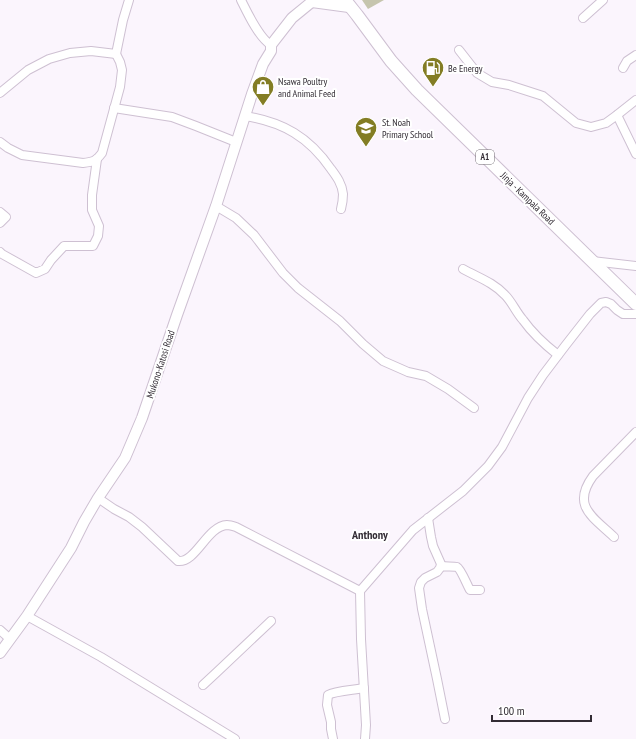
<svg xmlns="http://www.w3.org/2000/svg" width="636" height="739" viewBox="0 0 636 739" font-family="'PT Sans Narrow',sans-serif">
  <style>
    .green { fill: #c6c5ae }
    .lines { fill: none; stroke-linecap: round; stroke-linejoin: round }
    .minor-casing { stroke: #cec0d2; stroke-width: 10 }
    .major-casing { stroke: #cec0d2; stroke-width: 12 }
    .highway-casing { stroke: #cec0d2; stroke-width: 14 }
    .minor { stroke: #fff; stroke-width: 8 }
    .major { stroke: #fff; stroke-width: 10 }
    .highway { stroke: #fff; stroke-width: 12 }
    .labels { text-anchor: middle; stroke-width: 4; stroke-linejoin: round; paint-order: stroke }
    .shield { fill: #fff; stroke: #706b71; stroke-width: 1 }
    .shield-label { font-size: 9px; font-weight: bold; fill: #322c34 }
    .poi-label { font-size: 10px; fill: #322c34; stroke: #fff; text-anchor: start }
    .street-label { font-size: 10px; fill: #322c34; stroke: #fff }
    .quarter-label { font-size: 12px; font-weight: bold; fill: #322c34; stroke: #fff }
  </style>
  <rect width="100%" height="100%" fill="#fbf5fd"/>
  <path class="green" d="M362 0H384L368 9Z"/>
  <g class="lines">
    <g class="minor-casing">
      <g id="minor">
        <path d="M241 0C247 12 259 38 271 45"/>
        <path d="M583 18 603 0"/>
        <path d="M459 50 477 73 492 82 509 85 543 96 576 123 591 127 606 123 617 115 636 100"/>
        <path d="M623 68 627 61 636 55"/>
        <path d="M0 93 28 70 49 59 70 53 91 51 116 54 123 20 129 0"/>
        <path d="M114 108 172 117 196 126 236 142"/>
        <path d="M617 115 636 154"/>
        <path d="M245 116C283 122 309 137 331 169 337 177 342 184 343 194 343 199 342 205 341 209"/>
        <path d="M0 142 8 148 22 155 83 163C93 162 96 161 102 153L120 87 122 70 120 62 116 54"/>
        <path d="M216 206 236 218 254 235 283 273 298 288 340 321 363 344 383 361 408 372 426 376 448 389 474 408"/>
        <path d="M0 212 6 217 0 223"/>
        <path d="M0 252 2 254 36 273 45 269 51 260 64 246H93L98 236 99 226 92 210V195L97 159"/>
        <path d="M592 261 636 266"/>
        <path d="M463 269C477 277 493 282 505 295 512 302 516 312 523 320 533 334 544 344 558 355"/>
        <path d="M98 498 114 509 129 517 142 527 178 561C196 563 207 526 227 525 230 525 233 526 236 527L360 591"/>
        <path d="M428 518 431 537 433 546 441 564 440 568 437 572 425 578 421 582 419 588 422 609 437 679 445 719"/>
        <path d="M614 537C593 517 571 506 593 476L636 432"/>
        <path d="M441 566C446 567 453 566 457 567 461 569 467 585 470 590H480"/>
        <path d="M27 616 101 657 235 739"/>
        <path d="M0 630 10 639"/>
        <path d="M203 685 217 672 271 621"/>
        <path d="M333 739 331 729V722L327 705 328 695C335 691 354 690 364 688"/>
        <path d="M365 739 366 725 361 639 360 591 413 530 463 491 488 466 502 447 528 398 543 375 565 346 590 314 601 303 606 302 611 304 617 310 623 314H636"/>
      </g>
    </g>
    <g class="major-casing">
      <path id="major" d="M0 653 27 616 71 548 84 522 98 498 125 458 142 418 177 315 216 206 252 94 263 64 271 51V45L292 18 314 0"/>
    </g>
    <g class="highway-casing">
      <g id="highway">
        <path d="M345 0 357 15 391 61 417 90 636 304"/>
        <path d="M312 1 349 6"/>
      </g>
    </g>
    <use href="#minor" class="minor"/>
    <use href="#major" class="major"/>
    <use href="#highway" class="highway"/>
  </g>
  <defs>
    <g id="fuel-pin" transform="scale(1.15)"><path d="M0 17L-7.5 6A9.5 9.5 0 1 1 7.5 6Z" fill="#837d24" stroke="#fff"/><path d="M-5.5-6h7V0h2V4h1.3V-2.5L3-4.5l.8-.8L6-3V5H2.5V1h-1V6h-7ZM-4.2-4.7v3.2H.2V-4.7Z" fill="#fff"/></g>
    <g id="shop-pin" transform="scale(1.15)"><path d="M0 17L-7.5 6A9.5 9.5 0 1 1 7.5 6Z" fill="#837d24" stroke="#fff"/><path d="M-5-2.5h2.3a2.7 3.5 0 0 1 5.4 0H5L5.5 6h-11ZM-1.5-2.5h3a1.5 2.3 0 0 0-3 0Z" fill="#fff"/></g>
    <g id="school-pin" transform="scale(1.15)"><path d="M0 17L-7.5 6A9.5 9.5 0 1 1 7.5 6Z" fill="#837d24" stroke="#fff"/><path d="M0-5L7-2L0 1L-7-2ZM-4 1L0 2.5L4 1V4Q0 6-4 4Z" fill="#fff"/></g>
  </defs>
  <g fill-rule="evenodd">
    <use href="#fuel-pin" x="433" y="68"/>
    <use href="#shop-pin" x="263" y="87"/>
    <use href="#school-pin" x="366" y="128"/>
  </g>
  <g class="labels">
    <rect class="shield" x="476" y="150" width="18" height="14" rx="3"/>
    <g class="shield-label">
      <text x="485" y="160">A1</text>
    </g>
    <g class="poi-label">
      <text x="448" y="72">Be Energy</text>
      <text x="278" y="85">Nsawa Poultry<tspan x="278" dy="12">and Animal Feed</tspan></text>
      <text x="382" y="126">St. Noah<tspan x="382" dy="12">Primary School</tspan></text>
    </g>
    <g class="street-label">
      <text transform="translate(528 198) rotate(44)" y="4">Jinja - Kampala Road</text>
      <text transform="translate(160 364) rotate(-72)" y="4">Mukono-Katosi Road</text>
    </g>
    <g class="quarter-label">
      <text x="370" y="539">Anthony</text>
    </g>
  </g>
  <path d="M492 715v6h99v-6" fill="none" stroke="#322c34" stroke-width="2"/>
  <text x="498" y="715" font-size="12" fill="#322c34" stroke="#ffffff" stroke-width="3" paint-order="stroke">100 m</text>
</svg>
